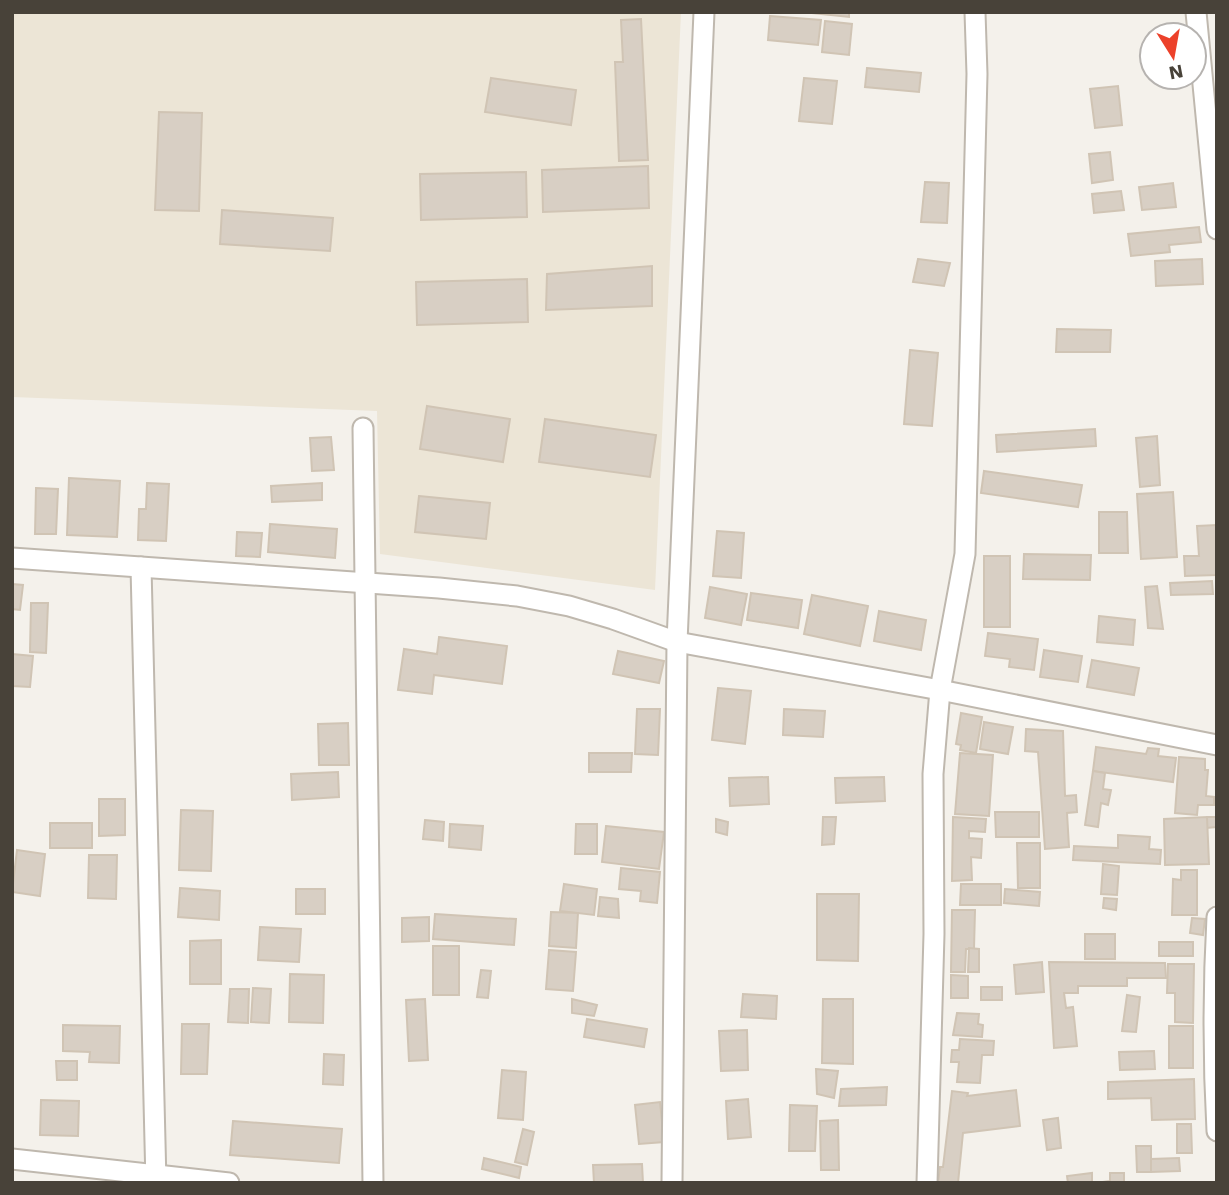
<svg xmlns="http://www.w3.org/2000/svg" width="1229" height="1195" viewBox="0 0 1229 1195" font-family="'Work Sans',sans-serif">
  <style>
    .education { fill: #ece5d6 }
    .building { fill: #d8cfc4; stroke: #d0c4b4; stroke-width: 2 }
    .lines { fill: none; stroke-linecap: round; stroke-linejoin: round }
    .minor-casing { stroke: #bfb8ae; stroke-width: 23 }
    .minor { stroke: #fff; stroke-width: 19 }
  </style>
  <rect width="100%" height="100%" fill="#f4f1eb"/>
  <path class="education" d="M12 12H681L655 590 380 554 377 411 12 397Z"/>
  <g class="building">
    <path d="M802 12H849V17Z"/>
    <path d="M770 16 821 20 818 45 768 40Z"/>
    <path d="M641 19 648 160 619 161 615 62H623L621 20Z"/>
    <path d="M825 21 852 24 849 55 822 52Z"/>
    <path d="M867 68 921 73 919 92 865 87Z"/>
    <path d="M491 78 576 90 571 125 485 112Z"/>
    <path d="M804 78 837 81 832 124 799 121Z"/>
    <path d="M1118 86 1122 125 1095 128 1090 89Z"/>
    <path d="M159 112 202 113 199 211 155 210Z"/>
    <path d="M1110 152 1113 180 1092 183 1089 154Z"/>
    <path d="M648 166 649 208 543 212 542 170Z"/>
    <path d="M526 172 527 217 421 220 420 174Z"/>
    <path d="M925 182 949 183 947 223 921 222Z"/>
    <path d="M1173 183 1176 207 1142 210 1139 187Z"/>
    <path d="M1121 191 1124 210 1094 213 1092 194Z"/>
    <path d="M222 210 333 218 330 251 220 244Z"/>
    <path d="M1199 227 1201 242 1169 245 1170 252 1131 256 1128 234Z"/>
    <path d="M918 259 950 263 944 286 913 282Z"/>
    <path d="M1202 259 1203 284 1156 286 1155 261Z"/>
    <path d="M652 266V306L546 310 547 274Z"/>
    <path d="M527 279 528 322 417 325 416 282Z"/>
    <path d="M1057 329 1111 330 1110 352H1056Z"/>
    <path d="M910 350 938 353 932 426 904 424Z"/>
    <path d="M427 406 510 419 503 462 420 449Z"/>
    <path d="M545 419 656 435 650 477 539 462Z"/>
    <path d="M1095 429 1096 446 997 452 996 435Z"/>
    <path d="M1157 436 1160 485 1140 487 1136 438Z"/>
    <path d="M331 437 334 470 312 471 310 438Z"/>
    <path d="M984 471 1082 485 1078 507 981 493Z"/>
    <path d="M69 478 120 481 117 537 67 535Z"/>
    <path d="M147 483 169 484 166 541 138 540 139 509H146Z"/>
    <path d="M322 483V500L272 502 271 486Z"/>
    <path d="M36 488 58 489 56 534H35Z"/>
    <path d="M1173 492 1177 557 1141 559 1137 494Z"/>
    <path d="M419 496 490 503 486 539 415 532Z"/>
    <path d="M1099 512H1127L1128 553H1099Z"/>
    <path d="M270 524 337 529 335 558 268 552Z"/>
    <path d="M1217 525V575L1185 576 1184 556H1199L1197 526Z"/>
    <path d="M717 531 744 533 741 578 713 576Z"/>
    <path d="M237 532 262 533 260 557 236 556Z"/>
    <path d="M1024 554 1091 555 1090 580 1023 579Z"/>
    <rect x="984" y="556" width="26" height="71"/>
    <path d="M1212 581 1213 594 1171 595 1170 583Z"/>
    <path d="M12 584 23 585 20 610 12 609Z"/>
    <path d="M1157 586 1163 629 1148 628 1145 587Z"/>
    <path d="M710 587 747 594 741 625 705 618Z"/>
    <path d="M751 593 802 600 798 628 747 620Z"/>
    <path d="M812 595 868 606 860 646 804 634Z"/>
    <path d="M31 603H48L46 653 30 652Z"/>
    <path d="M879 611 926 620 921 650 874 641Z"/>
    <path d="M1099 616 1135 620 1133 645 1097 642Z"/>
    <path d="M988 633 1038 639 1034 670 1009 667 1010 659 985 656Z"/>
    <path d="M439 637 507 646 502 684 434 675 432 694 398 690 404 649 437 654Z"/>
    <path d="M1044 650 1082 656 1078 682 1040 677Z"/>
    <path d="M618 651 664 661 659 683 613 674Z"/>
    <path d="M12 654 33 656 30 687 12 686Z"/>
    <path d="M1092 660 1139 668 1134 695 1087 687Z"/>
    <path d="M718 688 751 691 745 744 712 740Z"/>
    <path d="M637 709H660L658 755 635 754Z"/>
    <path d="M784 709 825 711 823 737 783 735Z"/>
    <path d="M961 713 982 717 976 753 960 750 961 745 956 744Z"/>
    <path d="M984 722 1013 727 1008 754 980 749Z"/>
    <path d="M348 723 349 765H319L318 724Z"/>
    <path d="M1026 729 1063 731 1065 796 1076 795 1077 812 1067 813 1069 847 1045 849 1038 752 1025 751Z"/>
    <path d="M1096 747 1146 754 1148 748 1159 749 1158 756 1176 758 1173 782 1093 771Z"/>
    <path d="M589 753H632L631 772H589Z"/>
    <path d="M960 753 993 755 989 816 955 814Z"/>
    <path d="M1179 757 1205 759V770H1208L1206 796 1214 797V805H1198L1197 815 1175 813Z"/>
    <path d="M1093 771 1105 773 1103 789 1111 790 1108 805 1101 803 1098 827 1085 825Z"/>
    <path d="M338 772 339 797 292 800 291 774Z"/>
    <path d="M768 777 769 804 730 806 729 778Z"/>
    <path d="M884 777 885 801 836 803 835 778Z"/>
    <path d="M99 799H125V835L99 836Z"/>
    <path d="M181 810 213 811 211 871 179 870Z"/>
    <path d="M995 812H1039V837H996Z"/>
    <path d="M823 817H836L834 844 822 845Z"/>
    <path d="M953 817 986 819 985 832 969 831V838L982 839 981 858 971 857 972 880 952 881Z"/>
    <path d="M1207 817H1216V827L1207 828Z"/>
    <path d="M1207 817 1209 864 1165 865 1164 819Z"/>
    <path d="M716 819 728 822 727 835 716 832Z"/>
    <path d="M425 820 444 822 443 841 423 839Z"/>
    <rect x="50" y="823" width="42" height="25"/>
    <path d="M450 824 483 826 481 850 449 847Z"/>
    <path d="M576 824H597V854H575Z"/>
    <path d="M606 826 664 832 659 869 602 862Z"/>
    <path d="M1118 835 1150 837 1149 849 1161 850 1160 864 1073 860 1074 846 1118 848Z"/>
    <path d="M1017 843H1040V888H1018Z"/>
    <path d="M17 850 45 854 40 896 12 892Z"/>
    <path d="M89 855H117L116 899 88 898Z"/>
    <path d="M1103 864 1119 866 1117 895 1101 894Z"/>
    <path d="M621 868 660 872 657 903 640 901 641 891 619 889Z"/>
    <path d="M1181 870H1197V915H1172L1173 879 1181 880Z"/>
    <path d="M564 884 597 889 594 915 560 911Z"/>
    <path d="M961 884H1001V905H960Z"/>
    <path d="M180 888 220 891 219 920 178 917Z"/>
    <rect x="296" y="889" width="29" height="25"/>
    <path d="M1005 889 1040 892 1039 906 1004 903Z"/>
    <path d="M817 894H859L858 961 817 960Z"/>
    <path d="M600 897 618 899 619 918 598 916Z"/>
    <path d="M1104 898 1117 899 1116 910 1103 908Z"/>
    <path d="M952 910H975L974 949H966L965 972H951Z"/>
    <path d="M551 912 578 913 576 948 549 946Z"/>
    <path d="M435 914 516 919 514 945 433 939Z"/>
    <path d="M429 917V941L402 942V918Z"/>
    <path d="M1192 918 1205 919 1203 935 1190 933Z"/>
    <path d="M260 927 301 929 299 962 258 960Z"/>
    <rect x="1085" y="934" width="30" height="25"/>
    <path d="M221 940V984H190V941Z"/>
    <rect x="1159" y="942" width="34" height="14"/>
    <rect x="433" y="946" width="26" height="49"/>
    <path d="M969 948 979 949V972H968Z"/>
    <path d="M549 950 576 952 573 991 546 989Z"/>
    <path d="M1042 962 1044 992 1016 994 1014 965Z"/>
    <path d="M1049 962 1165 963 1166 978H1127V986H1078V993H1064L1066 1008 1073 1007 1077 1046 1054 1048Z"/>
    <path d="M1168 964H1194L1193 1023 1175 1022V993H1167Z"/>
    <path d="M481 970 491 971 488 998 477 997Z"/>
    <path d="M290 974 324 975 323 1023 289 1022Z"/>
    <path d="M951 975 968 976V998H951Z"/>
    <rect x="981" y="987" width="21" height="13"/>
    <path d="M253 988 271 989 269 1023 251 1022Z"/>
    <path d="M230 989H249L248 1023 228 1022Z"/>
    <path d="M743 994 777 996 776 1019 741 1017Z"/>
    <path d="M1127 995 1140 997 1136 1032 1122 1031Z"/>
    <path d="M425 999 428 1060 409 1061 406 1000Z"/>
    <path d="M572 999 597 1005 594 1016 572 1013Z"/>
    <path d="M823 999H853V1064L822 1063Z"/>
    <path d="M957 1013 979 1014 978 1024 983 1025 982 1037 953 1035Z"/>
    <path d="M587 1019 647 1029 644 1047 584 1037Z"/>
    <path d="M182 1024H209L207 1074H181Z"/>
    <path d="M63 1025 120 1026 119 1063 89 1062 90 1052 63 1051Z"/>
    <rect x="1169" y="1026" width="24" height="42"/>
    <path d="M747 1030 748 1070 721 1071 719 1031Z"/>
    <path d="M960 1039 994 1041 993 1055H982L980 1083 957 1082 959 1062H951L952 1050H959Z"/>
    <path d="M1154 1051 1155 1069 1120 1070 1119 1052Z"/>
    <path d="M324 1054 344 1055 343 1085 323 1084Z"/>
    <path d="M56 1061H77V1080H57Z"/>
    <path d="M816 1069 838 1071 834 1098 817 1094Z"/>
    <path d="M502 1070 526 1072 523 1120 498 1118Z"/>
    <path d="M1194 1079 1195 1119 1152 1120 1151 1098 1108 1099V1082Z"/>
    <path d="M887 1087 886 1105 839 1106 841 1089Z"/>
    <path d="M1016 1090 1020 1126 963 1133 958 1183H938L940 1167H943L952 1091 968 1093 967 1096Z"/>
    <path d="M748 1099 751 1137 728 1139 726 1101Z"/>
    <path d="M41 1100 79 1101 78 1136 40 1135Z"/>
    <path d="M660 1102 664 1142 639 1144 635 1105Z"/>
    <path d="M790 1105 817 1106 815 1151H789Z"/>
    <path d="M1058 1118 1061 1148 1047 1150 1043 1120Z"/>
    <path d="M838 1120 839 1170H821L820 1121Z"/>
    <path d="M233 1121 342 1129 339 1163 230 1155Z"/>
    <path d="M1177 1124H1191L1192 1153H1177Z"/>
    <path d="M523 1129 534 1132 527 1165 515 1162Z"/>
    <path d="M1136 1146H1151V1172H1137Z"/>
    <path d="M484 1158 521 1167 519 1178 482 1169Z"/>
    <path d="M1179 1158 1180 1171 1151 1172V1159Z"/>
    <path d="M642 1164 643 1183H594L593 1165Z"/>
    <path d="M1092 1173V1183H1068L1067 1176Z"/>
    <path d="M1110 1173H1124V1183H1095L1110 1181Z"/>
  </g>
  <g class="lines">
    <g class="minor-casing">
      <g id="minor">
        <path d="M1196 12 1217 229"/>
        <path d="M363 428 373 1183"/>
        <path d="M12 558 439 588 517 596 569 606 613 619 677 642 940 690 1217 745"/>
        <path d="M141 567 156 1183"/>
        <path d="M1217 917C1213 989 1213 1059 1217 1131"/>
        <path d="M12 1159 229 1183"/>
        <path d="M672 1183 677 642 704 12"/>
        <path d="M927 1183 934 934 933 774 940 690 965 554 977 74 975 12"/>
      </g>
    </g>
    <use href="#minor" class="minor"/>
  </g>
  <rect width="1229" height="1195" fill="none" stroke="#484239" stroke-width="28"/>
  <g transform="translate(1173 56) rotate(169)"><circle r="33" fill="#ffffff" stroke="#b6b3b0" stroke-width="2"/>
  <path d="M0-5L12 26L0 18L-12 26Z" fill="#ec412a"/>
  <text y="-10" font-size="19" font-weight="bold" text-anchor="middle" fill="#484239">N</text>
  </g>
</svg>
